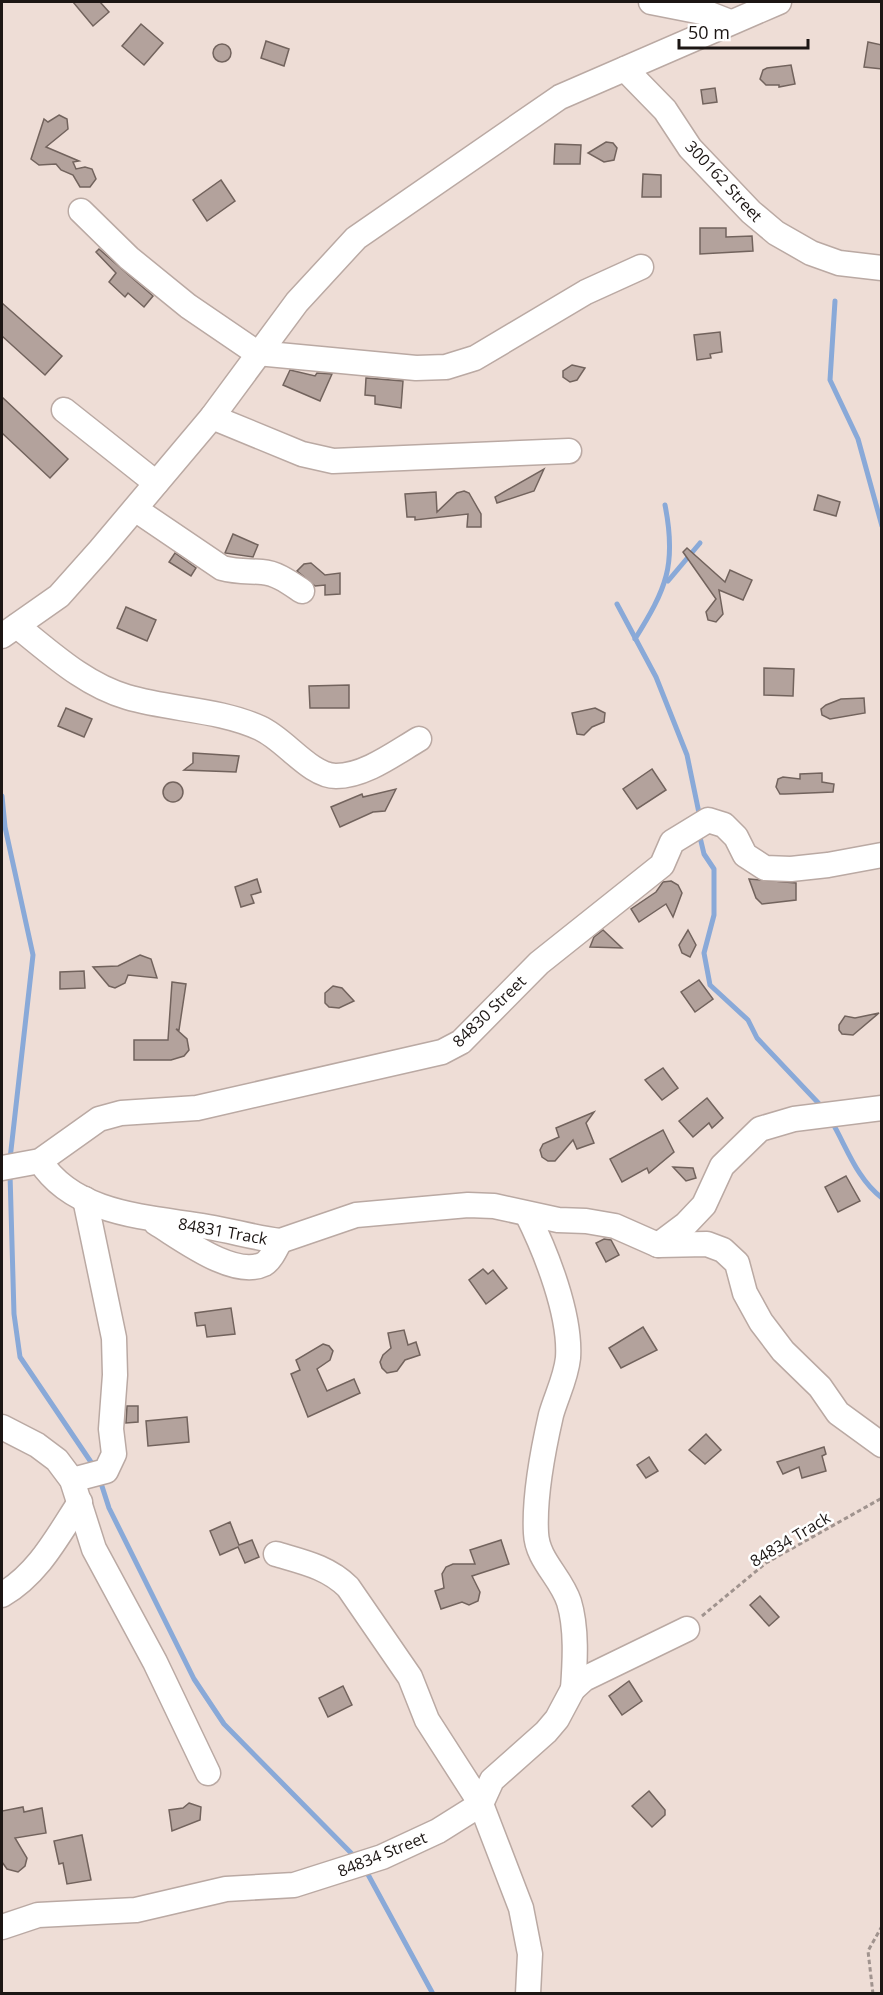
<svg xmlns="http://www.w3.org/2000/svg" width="883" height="1995" viewBox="0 0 883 1995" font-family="'Open Sans',sans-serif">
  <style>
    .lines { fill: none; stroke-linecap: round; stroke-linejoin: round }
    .stream { stroke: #89a9d8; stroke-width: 5 }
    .building { fill: #b3a29c; stroke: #72635d; stroke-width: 1.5 }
    .minor-casing { stroke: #baa9a3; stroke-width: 27 }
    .path { stroke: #a0938e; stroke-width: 3; stroke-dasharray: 4.5 3; stroke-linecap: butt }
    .minor { stroke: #fff; stroke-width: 24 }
    .labels { text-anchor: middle; stroke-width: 5; stroke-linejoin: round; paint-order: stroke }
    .street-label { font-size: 16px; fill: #1c1614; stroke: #fff }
  </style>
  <rect width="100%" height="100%" fill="#eeddd6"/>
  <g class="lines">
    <g class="stream">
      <path d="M835 301 830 380 858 439 882 526"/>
      <path d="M668 581 700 543"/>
      <path d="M617 604 656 677 687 755 699 813"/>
      <path d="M635 639C666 589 677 565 665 505"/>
      <path d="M2 796 5 827 33 955 10 1159"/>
      <path d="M699 833 704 854 714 869V915L704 953 710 985 748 1020 757 1038 824 1109"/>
      <path d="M832 1122C847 1148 857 1179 882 1198"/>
      <path d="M10 1174 14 1314 20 1357 95 1468"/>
      <path d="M100 1480 109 1508 194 1679 224 1724 357 1859"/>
      <path d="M365 1869 433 1994"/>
    </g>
  </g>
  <g class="building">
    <path d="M73 2H100L109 12 93 26Z"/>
    <path d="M141 24 163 43 144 65 122 46Z"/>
    <path d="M266 41 289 49 284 66 261 58Z"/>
    <path d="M868 42 882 45V69L864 67Z"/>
    <circle cx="222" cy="53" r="9"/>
    <path d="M791 65 795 84 779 87V85H766L760 79 763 70 767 68Z"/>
    <path d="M715 88 717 102 703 104 701 90Z"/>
    <path d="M59 115 67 119 68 129 46 147 79 161 73 162 76 169 85 167 92 169 96 179 90 187H80L73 175 61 170 56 164 39 165 31 159 44 119 48 122Z"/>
    <path d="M606 142 613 143 617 148 614 160 604 162 588 153Z"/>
    <path d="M555 144 581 145 580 164H554Z"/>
    <path d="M643 174 661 175V197H642Z"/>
    <path d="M221 180 235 201 207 221 193 200Z"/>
    <path d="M700 228H726V237L752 236 753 251 700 254Z"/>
    <path d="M99 249 153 296 144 307 128 293 125 297 109 282 116 273 96 252Z"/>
    <path d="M2 303 62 356 45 375 2 336Z"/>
    <path d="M720 332 722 352 710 354 711 358 697 360 694 335Z"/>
    <path d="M572 365 585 368 577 380 570 382 563 377V371Z"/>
    <path d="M290 370 315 376 317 373 332 374 320 401 283 385Z"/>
    <path d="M366 378 403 381 401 408 375 404V396L365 395Z"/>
    <path d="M2 397 68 459 50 478 2 433Z"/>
    <path d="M544 469 534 491 497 503 495 497Z"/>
    <path d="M464 491 469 493 481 514V527H467L468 514 415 520V517H407L405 494 436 492 437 512 457 493Z"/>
    <path d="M818 495 840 502 836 516 814 510Z"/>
    <path d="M233 534 258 545 253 557 225 553Z"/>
    <path d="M687 548 725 582 730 570 752 580 743 600 719 590 723 614 716 622 708 620 706 612 716 599 683 552Z"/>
    <path d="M175 553 196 568 191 576 169 562Z"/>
    <path d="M311 563 325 575 340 573V594L325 595V585L315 586 297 571 304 564Z"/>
    <path d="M126 607 156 620 147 641 117 628Z"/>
    <path d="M764 668 794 669 793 696 764 695Z"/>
    <path d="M349 685V708H310L309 686Z"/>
    <path d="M864 698 865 713 830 719 822 715 821 709 826 705 841 699Z"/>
    <path d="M66 708 92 719 84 737 58 726Z"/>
    <path d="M595 708 605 713 604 722 592 727 584 735 577 734 572 713Z"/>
    <path d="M193 753 239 756 236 772 184 770 193 763Z"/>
    <path d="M652 769 666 790 637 809 623 789Z"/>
    <path d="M822 773V782L834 784 833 792 785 794H780L776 787 778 779 783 777 800 779V774Z"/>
    <circle cx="173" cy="792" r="10"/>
    <path d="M396 789 385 811 373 812 340 827 331 807 362 794 363 797Z"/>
    <path d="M257 879 261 892 251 895 254 903 241 907 235 887Z"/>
    <path d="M749 879 796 883V900L762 904 756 898Z"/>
    <path d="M671 881 678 885 682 893 673 917 666 904 639 922 631 909 656 892 663 882Z"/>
    <path d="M603 930 622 948 590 947 594 937Z"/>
    <path d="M688 930 696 945 690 957 682 953 679 945Z"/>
    <path d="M140 955 151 959 157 978 128 975 125 983 115 988 109 986 93 967 118 966Z"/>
    <path d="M84 971 85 988 60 989V972Z"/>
    <path d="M699 980 713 999 695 1012 681 992Z"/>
    <path d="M172 982 186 984 179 1030 176 1029 187 1039 189 1050 184 1056 171 1060H134V1040H168Z"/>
    <path d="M333 986 342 988 354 1001 339 1008 329 1007 325 1003V993Z"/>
    <path d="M879 1013 853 1035 842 1034 839 1030V1025L845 1016 855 1018Z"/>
    <path d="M663 1068 678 1088 662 1100 645 1080Z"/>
    <path d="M707 1098 723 1118 712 1128 709 1123 693 1137 679 1121Z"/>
    <path d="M594 1112 586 1123 594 1143 577 1149 573 1140 555 1161H548L542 1157 540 1150 543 1144 559 1137 556 1128Z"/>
    <path d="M663 1130 674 1152 649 1173 647 1168 622 1182 610 1159Z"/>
    <path d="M673 1167 693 1168 696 1178 686 1181Z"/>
    <path d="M846 1176 860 1201 838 1212 825 1187Z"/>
    <path d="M604 1239 611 1240 619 1255 606 1262 596 1243Z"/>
    <path d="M483 1269 488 1274 493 1270 507 1288 486 1304 469 1280Z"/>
    <path d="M231 1308 235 1334 207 1337 205 1325 197 1326 195 1313Z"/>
    <path d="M643 1327 657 1350 621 1368 609 1348Z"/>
    <path d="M404 1330 408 1345 416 1342 420 1355 405 1360 397 1371 387 1373 382 1368 380 1362 383 1355 391 1348 388 1333Z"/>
    <path d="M323 1344 329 1346 333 1351 330 1360 317 1369 327 1391 354 1379 360 1393 308 1417 291 1374 300 1370 296 1360Z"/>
    <path d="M127 1406H138V1422L126 1423Z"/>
    <path d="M187 1417 189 1442 148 1446 146 1421Z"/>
    <path d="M706 1434 721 1450 705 1464 689 1450Z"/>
    <path d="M824 1447 826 1454 822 1456 826 1471 802 1478 799 1467 783 1474 777 1462Z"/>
    <path d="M649 1457 658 1471 646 1478 637 1465Z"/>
    <path d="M230 1522 239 1545 252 1540 259 1557 245 1563 238 1547 220 1555 210 1531Z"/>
    <path d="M501 1540 509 1564 472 1576 480 1592 478 1601 469 1605 462 1602 441 1609 435 1591 444 1588 442 1574 446 1567 453 1564H475L470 1550Z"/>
    <path d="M760 1596 779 1617 769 1626 750 1605Z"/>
    <path d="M629 1681 642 1701 622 1715 609 1696Z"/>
    <path d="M343 1686 352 1705 328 1717 319 1698Z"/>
    <path d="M649 1791 665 1810V1815L652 1827 632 1806Z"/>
    <path d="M189 1803 201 1807 200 1820 172 1831 169 1810 183 1808Z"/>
    <path d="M23 1807 24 1812 42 1808 46 1833 15 1838 27 1858 25 1866 18 1872 7 1869 2 1862V1811Z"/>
    <path d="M82 1835 91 1880 67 1884 63 1863 59 1864 54 1841Z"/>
  </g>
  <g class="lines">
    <g class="minor-casing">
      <g id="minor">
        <path d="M651 2 707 13 730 22"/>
        <path d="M625 69 665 110 690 148 751 212 776 233 811 253 839 263 882 268"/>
        <path d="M81 211 129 258 188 306 257 353 416 368 446 367 475 358 586 292 641 267"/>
        <path d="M64 410 156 483"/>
        <path d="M212 417 302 454 333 461 569 451"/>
        <path d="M135 509 222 568C236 572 248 571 262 572 277 573 290 583 302 591"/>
        <path d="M17 626C51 653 85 685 127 697 171 710 218 709 260 728 285 739 310 776 336 776 365 776 395 753 419 739"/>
        <path d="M2 636 59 596 100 550 212 417 297 302 356 238 560 97 779 2"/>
        <path d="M40 1161C75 1216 151 1217 208 1227 232 1231 256 1238 280 1241L356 1215 468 1205 494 1206 558 1220 586 1221 615 1226 658 1245 707 1244 723 1250 737 1263 745 1293 761 1322 783 1351 820 1387 838 1413 882 1445"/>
        <path d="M2 1168 40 1161 99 1119 121 1113 197 1108 442 1052 461 1042 539 963 662 865 672 842 708 820 724 825 736 837 745 855 765 868 791 869 828 865 882 855"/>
        <path d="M527 1214C546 1252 571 1315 568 1358 566 1378 556 1397 551 1415 543 1450 534 1497 536 1533 537 1560 561 1577 569 1602 577 1628 575 1662 573 1689"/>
        <path d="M156 1223C181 1238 234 1279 264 1264 271 1260 276 1248 280 1241"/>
        <path d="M658 1245 686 1224 704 1205 722 1166 760 1129 794 1119 882 1108"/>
        <path d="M2 1427 37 1445 57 1460 72 1480 94 1549 155 1662 208 1773"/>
        <path d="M72 1480 106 1471 114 1454 111 1429 115 1375 114 1338 85 1199"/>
        <path d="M276 1554C303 1562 328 1567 348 1587L410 1677 427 1720 481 1804 521 1908 530 1954 528 1994"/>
        <path d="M2 1595C39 1573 57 1537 80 1502"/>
        <path d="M2 1927 38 1915 136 1910 226 1889 294 1885 382 1857 438 1831 481 1804 492 1780 546 1732 557 1719 573 1689 584 1679 687 1629"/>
      </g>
    </g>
    <g class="path">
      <path d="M702 1616 766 1563 882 1498"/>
      <path d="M873 1994 868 1951 882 1926"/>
    </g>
    <use href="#minor" class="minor"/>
  </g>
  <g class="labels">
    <g class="street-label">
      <text transform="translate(724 181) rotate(47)" y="6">300162 Street</text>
      <text transform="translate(489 1011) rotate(-44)" y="6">84830 Street</text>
      <text transform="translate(223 1231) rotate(10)" y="6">84831 Track</text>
      <text transform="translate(790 1539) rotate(-31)" y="6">84834 Track</text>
      <text transform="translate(382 1854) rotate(-22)" y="6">84834 Street</text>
    </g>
  </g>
  <rect width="883" height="1995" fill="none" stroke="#1c1614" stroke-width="6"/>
  <path d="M679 39v9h129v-9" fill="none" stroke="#1c1614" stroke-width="3"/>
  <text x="688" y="39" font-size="18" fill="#1c1614" stroke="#ffffff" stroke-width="4.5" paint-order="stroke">50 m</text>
</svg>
